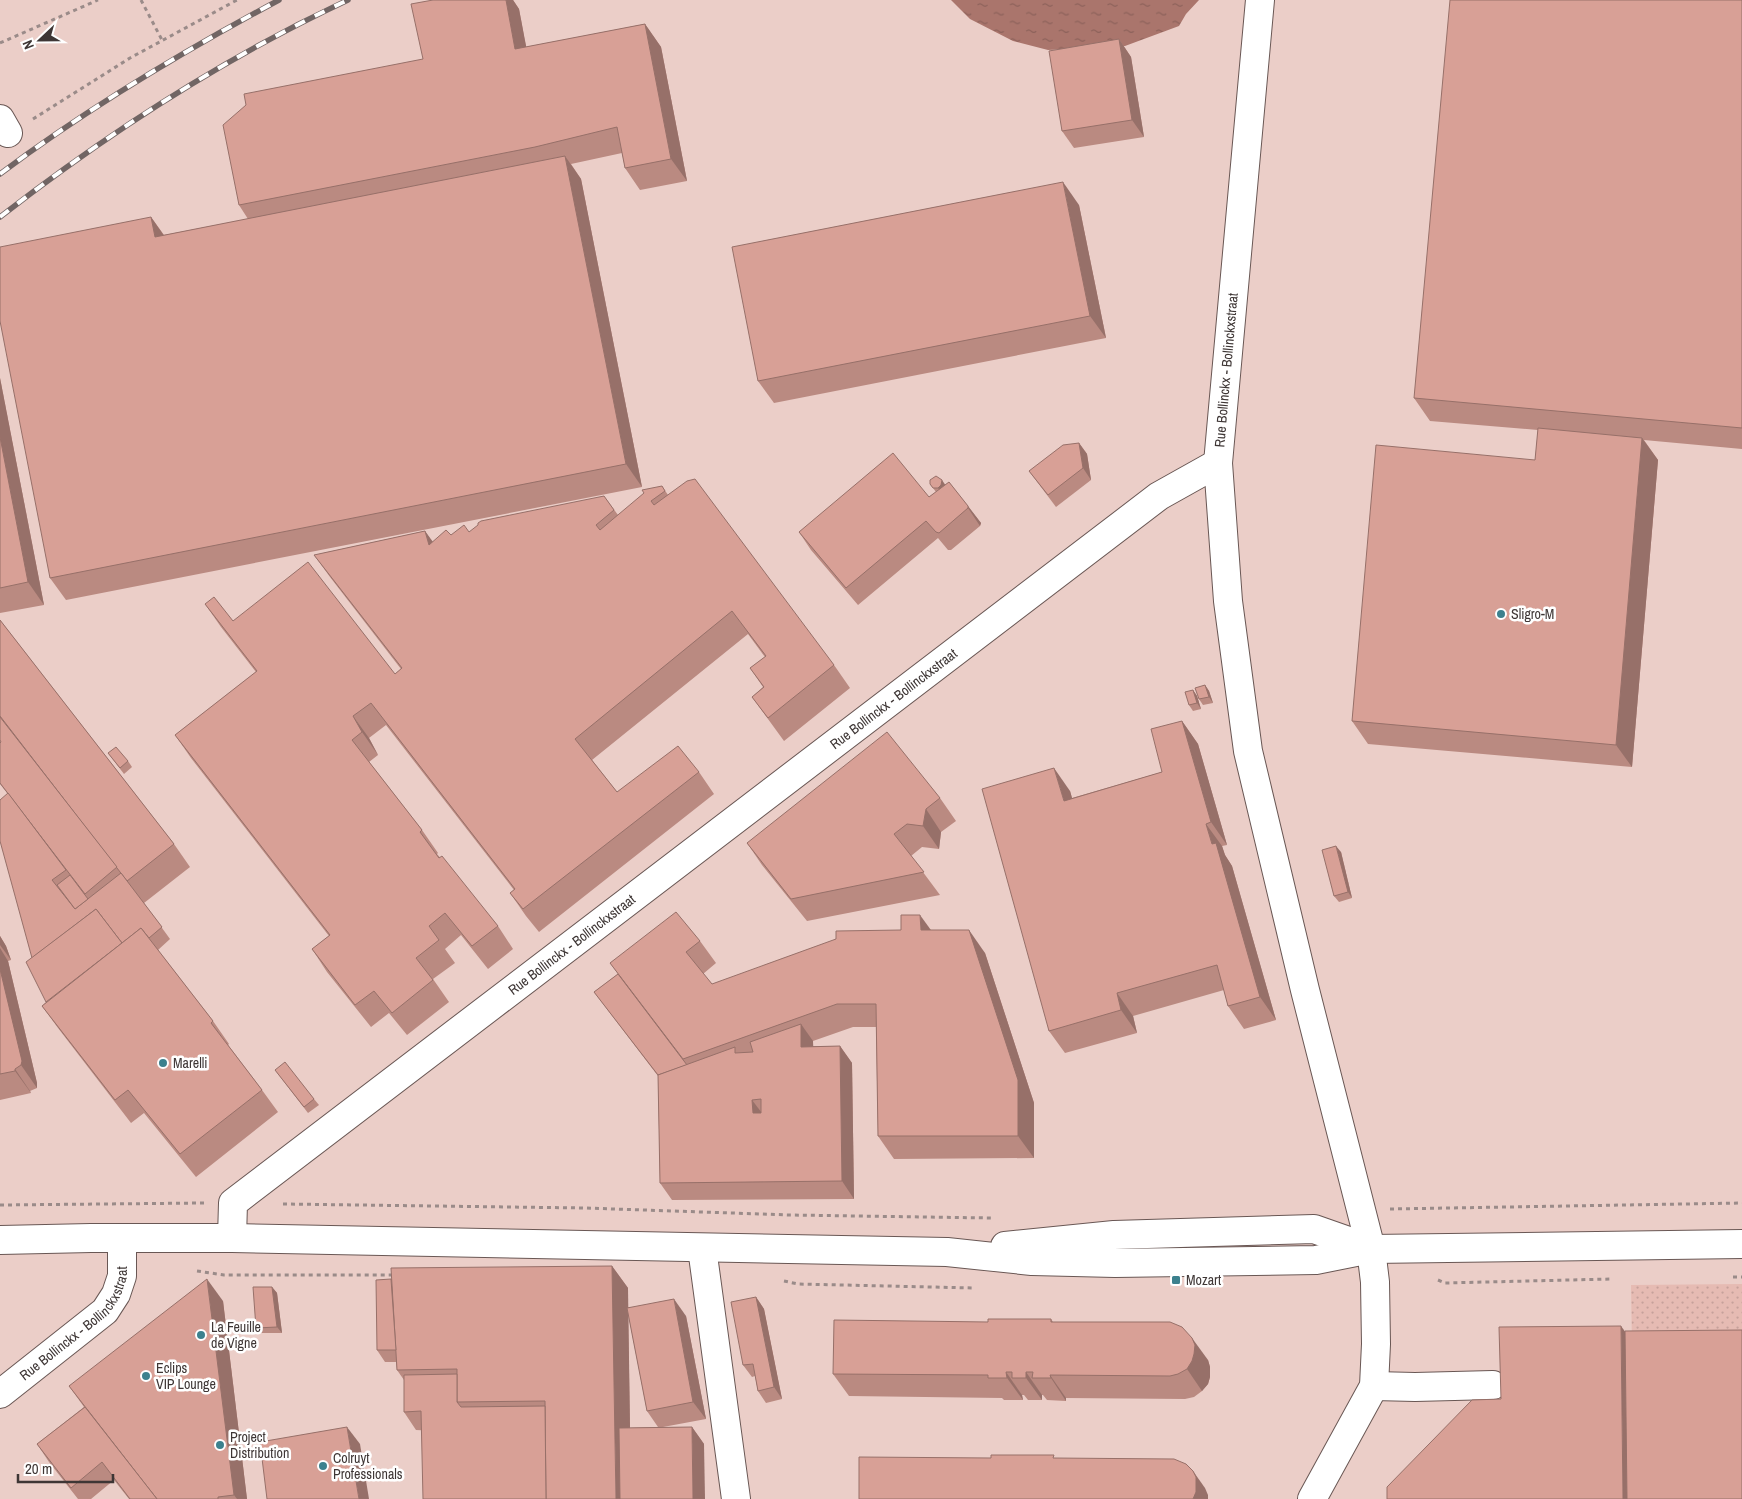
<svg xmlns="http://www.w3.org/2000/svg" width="1742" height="1499" viewBox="0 0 1742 1499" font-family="'Archivo Narrow',sans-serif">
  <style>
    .built { fill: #ebcec8 }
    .grass { fill: url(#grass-dots) }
    .water { fill: url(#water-ripples) }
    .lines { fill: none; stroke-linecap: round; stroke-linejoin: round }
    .minor-casing { stroke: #695754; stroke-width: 30 }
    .path { stroke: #9a8b89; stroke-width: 3; stroke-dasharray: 4 4; stroke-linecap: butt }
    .minor { stroke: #fff; stroke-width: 28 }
    .rail-casing { stroke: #716564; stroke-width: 5.5 }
    .rail { stroke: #fff; stroke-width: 4; stroke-dasharray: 11; stroke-linecap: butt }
    .wall { fill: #ba8a81; fill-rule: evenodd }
    .shaded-wall { fill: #977069 }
    .building { fill: #d8a096; stroke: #977069; fill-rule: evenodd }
    .poi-dot { fill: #3c818e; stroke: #fff; stroke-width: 2 }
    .labels { text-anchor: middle; stroke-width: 5; stroke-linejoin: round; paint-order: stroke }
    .street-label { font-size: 14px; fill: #3e3635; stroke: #fff }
    .poi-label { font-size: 14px; fill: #3e3635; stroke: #fff; text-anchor: start }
  </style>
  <defs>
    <pattern id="grass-dots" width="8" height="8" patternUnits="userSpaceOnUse" patternTransform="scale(1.25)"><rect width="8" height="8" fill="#e6bbb3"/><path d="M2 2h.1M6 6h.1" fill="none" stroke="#c6a19b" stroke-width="1.8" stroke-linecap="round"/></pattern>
    <pattern id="water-ripples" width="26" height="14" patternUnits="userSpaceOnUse" patternTransform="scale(1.25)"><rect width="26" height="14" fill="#aa756c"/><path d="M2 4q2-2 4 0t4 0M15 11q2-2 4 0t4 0" fill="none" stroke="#8c615a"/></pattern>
  </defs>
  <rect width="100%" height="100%" fill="#f0dbd7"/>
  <rect class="built" x="0" y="0" width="1742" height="1499"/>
  <path class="grass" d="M1742 1284V1335L1632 1347 1631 1285Z"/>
  <path class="water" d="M951 0H1199L1186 14 1179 26 1125 46 1048 50 1013 41 970 19Z"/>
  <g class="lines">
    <g class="minor-casing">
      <g id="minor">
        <path d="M1260 0 1218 463 1228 601 1248 751 1305 990 1371 1249 1375 1282 1376 1344 1374 1386 1312 1499"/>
        <path d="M0 119 8 133"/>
        <path id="s1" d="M232 1238 233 1203 1159 496 1218 463"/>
        <path d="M0 1240 91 1238H232L947 1252 1032 1261 1115 1263 1316 1260 1371 1249 1742 1244"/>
        <path d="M1005 1246 1114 1235 1314 1229 1371 1249"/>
        <path d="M702 1248 736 1499"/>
        <path d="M1374 1386 1415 1387 1493 1385"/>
        <path id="s2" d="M0 1394 105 1311 116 1294 122 1276V1238"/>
      </g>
    </g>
    <g class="path">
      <path d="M141 0 162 40"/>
      <path d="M0 43 98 0"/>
      <path d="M33 119 130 58 237 0"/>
      <path d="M283 1204 585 1208 790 1215 992 1218"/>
      <path d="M0 1205 204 1203"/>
      <path d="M1390 1209 1742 1203"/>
      <path d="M197 1271 224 1275H393"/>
      <path d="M1733 1277H1742"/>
      <path d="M1438 1280 1445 1283 1611 1279"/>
      <path d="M784 1281 798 1284 975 1288"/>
    </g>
    <use href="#minor" class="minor"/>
    <g class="rail-casing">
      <g id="rail">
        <path d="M0 174C88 108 182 52 279 0"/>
        <path d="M0 217C108 133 224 58 348 0"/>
      </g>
    </g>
    <use href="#rail" class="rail"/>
  </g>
  <g class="wall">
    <path d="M433 0H513L519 9 526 47 645 24 661 47 687 181 640 190 625 168 622 153 571 164 581 179 642 487 66 600 50 578 151 217 164 235 248 219 239 205 423 59Z"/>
    <path d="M1742 0V449L1644 440 1658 460 1632 767 1368 744 1352 721 1535 460 1538 430 1430 421 1414 398Z"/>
    <path d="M1119 39 1131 57 1144 137 1074 148 1062 131Z"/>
    <path d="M1079 205 1106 338 774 403 758 381Z"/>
    <path d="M0 378 44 605 0 613Z"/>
    <path d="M1079 443 1087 454 1091 480 1056 507 1029 471Z"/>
    <path d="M949 482 981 523 980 526 951 550H948L938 538 858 605 811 550 799 532 929 497 936 492 930 484 945 485Z"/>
    <path d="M662 486 668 495 834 665 850 688 784 741 752 697 763 687 750 668 765 657 748 634 592 760 617 792 699 772 714 794 539 932 526 916 510 893 514 890 386 725 369 738 378 755 369 762 422 830 438 853 437 854 498 926 513 949 488 969 461 935 445 949 455 963 433 979 449 1002 407 1035 389 1013 371 1027 327 972 312 949 329 936 191 758 175 735 256 672 221 627 205 604 233 621 395 674 401 669 330 577 314 555 425 531 432 542 451 535 469 532 604 496 618 515Z"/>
    <path d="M0 620 174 844 190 867 144 903 170 939 158 950 213 1021 229 1044 228 1045 262 1090 278 1112 196 1177 144 1113 131 1123 58 1028 42 1006 46 1002 32 958 7 793 0 784V743L1 742 0 741Z"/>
    <path d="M1205 685 1209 691 1213 703 1203 705 1199 699Z"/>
    <path d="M1193 690 1197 696 1201 709 1193 711 1189 705Z"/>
    <path d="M1182 721 1198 744 1227 845 1222 846 1225 855 1232 866 1276 1020 1244 1029 1228 1006 1224 990 1133 1016 1137 1033 1065 1053 1049 1031 1070 791 1072 798 1162 772Z"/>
    <path d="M108 753 128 761 132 767 124 774Z"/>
    <path d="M940 798 956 821 941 832 939 849 922 847 911 856 940 895 807 921 762 865 747 843Z"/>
    <path d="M1341 852 1352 898 1339 902 1334 896Z"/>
    <path d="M931 930 985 953 1034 1103V1158L894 1159 878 1136 876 1027H853L813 1041V1046H840L852 1063 854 1199 672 1200 660 1183 658 1076 594 992 618 974 610 963 700 941 716 963 703 974 712 984Z"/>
    <path d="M0 936 6 946 11 960 8 961 37 1083V1088L30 1091 31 1093 0 1100Z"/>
    <path d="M275 1070 314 1099 319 1105 308 1113Z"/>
    <path d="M612 1266 628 1288V1307L686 1316 706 1419 663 1427H692L704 1444 416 1430 404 1412V1380L397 1370 396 1362H385L377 1350 391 1279ZM628 1313 647 1411 658 1427 630 1428Z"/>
    <path d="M272 1287 277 1293 282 1333H260L256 1328Z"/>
    <path d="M756 1297 764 1309 782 1399 766 1403 758 1391 755 1376 752 1377 743 1365Z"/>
    <path d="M223 1301 247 1499H129L114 1480 91 1499H78L49 1462 37 1444 84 1407 69 1386Z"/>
    <path d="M1051 1319 1053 1322 1208 1360 1210 1367V1377L1208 1384 1202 1391 1194 1397 1185 1399 1066 1398V1401L1047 1400 1043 1395H1042V1400H1028L1024 1395H1022L1023 1400H1004L1002 1398 849 1396 833 1374 988 1322Z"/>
  </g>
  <g class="shaded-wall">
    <path d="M506 0H513L519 9 531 72 515 49Z"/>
    <path d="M645 24 661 47 687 181 671 159Z"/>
    <path d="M1119 39 1131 57 1144 137 1132 120Z"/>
    <path d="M565 156 581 179 642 487 626 464Z"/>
    <path d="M1063 182 1079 205 1106 338 1090 316Z"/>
    <path d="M151 217 167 240 155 237Z"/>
    <path d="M0 378 44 605 28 582 0 437Z"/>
    <path d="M1642 438 1658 460 1632 767 1616 745Z"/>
    <path d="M1079 443 1087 454 1091 480 1083 468Z"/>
    <path d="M942 480 946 486 942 494 938 488Z"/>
    <path d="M968 506 981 523 980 526 968 508Z"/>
    <path d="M425 531 441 553 429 545Z"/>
    <path d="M1205 685 1209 691 1213 703 1209 697Z"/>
    <path d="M1193 690 1197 696 1201 709 1197 703Z"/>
    <path d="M353 716 369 738 378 755 362 732Z"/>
    <path d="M1182 721 1198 744 1227 845 1211 822Z"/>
    <path d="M1054 768 1070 791 1079 823 1064 801Z"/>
    <path d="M926 809 941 832 939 849 923 826Z"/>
    <path d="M1206 824 1222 846 1225 855 1232 866 1276 1020 1260 997Z"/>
    <path d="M1336 846 1341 852 1352 898 1348 892Z"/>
    <path d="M920 915 936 937 921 930Z"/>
    <path d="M969 930 985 953 1034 1103V1158L1018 1136Z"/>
    <path d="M0 936 6 946 11 960 0 945Z"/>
    <path d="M0 948 8 961 37 1083V1088L21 1065 0 969Z"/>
    <path d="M1117 993 1133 1016 1137 1033 1121 1010Z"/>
    <path d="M801 1024 813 1041 814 1064 801 1047Z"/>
    <path d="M840 1046 852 1063 854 1199 842 1181Z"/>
    <path d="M15 1069 30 1091 31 1093 15 1071Z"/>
    <path d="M752 1100 765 1117 753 1113Z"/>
    <path d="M612 1266 628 1288 631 1499H616Z"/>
    <path d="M207 1279 223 1301 247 1499H237L234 1495Z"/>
    <path d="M272 1287 277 1293 282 1333 277 1327Z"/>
    <path d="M756 1297 764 1309 782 1399 774 1387Z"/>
    <path d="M674 1299 686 1316 706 1419 693 1402Z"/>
    <path d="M1621 1326 1637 1348 1639 1499H1623Z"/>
    <path d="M1192 1338 1208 1360 1210 1367V1377L1208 1384 1202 1391 1187 1369Z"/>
    <path d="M1006 1372 1022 1395 1023 1400 1007 1378Z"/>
    <path d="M1026 1372 1042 1395V1400L1026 1378Z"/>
    <path d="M1050 1375 1066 1398V1401L1051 1378Z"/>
    <path d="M347 1427 360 1444 369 1499H359Z"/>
    <path d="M692 1427 704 1444 705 1499H693Z"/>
    <path d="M1193 1471 1205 1488 1208 1495V1499H1193Z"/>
  </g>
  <g class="building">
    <path d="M433 0H506L515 49 645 24 671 159 625 168 617 127 535 147 239 205 223 125 246 105 244 94 423 59 411 4Z"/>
    <path d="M1450 0H1742V428L1414 398Z"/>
    <path d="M1119 39 1132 120 1062 131 1049 51Z"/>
    <path d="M565 156 626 464 50 578 0 321V247L151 217 155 237Z"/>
    <path d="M1063 182 1090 316 758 381 732 247Z"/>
    <path d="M1538 428 1642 438 1616 745 1352 721 1376 445 1535 460Z"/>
    <path d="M0 437 28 582 0 588Z"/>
    <path d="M1079 443 1083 468 1048 495 1029 471 1063 445Z"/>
    <path d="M893 453 929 497 949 482 968 506V508L939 533 936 532 926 521 846 588 799 532Z"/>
    <path d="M936 476 942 480 941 485 938 488H933L930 484V480Z"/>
    <path d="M695 479 834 665 768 718 752 697 764 687 750 668 766 656 732 611 575 739 617 792 678 746 699 772 523 909 510 893 515 889 371 703 353 716 362 732 352 740 422 830 420 832 439 858 442 856 498 926 472 946 445 913 429 926 439 940 416 958 433 980 392 1013 374 991 355 1005 312 949 330 935 175 735 257 671 205 604 214 597 233 621 308 562 395 674 402 668 314 555 425 531 429 545 446 530 451 535 464 525 469 532 478 525V523L481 521 604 496 614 510 596 525 600 530 644 493 642 490 662 486 665 491 651 501 654 505 687 481Z"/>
    <path d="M0 620 174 844 127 881 0 716Z"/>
    <path d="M1205 685 1209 697 1199 699 1195 688Z"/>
    <path d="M1193 690 1197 703 1189 705 1185 692Z"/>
    <path d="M0 717 117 867 85 894 0 783V743L1 742 0 740Z"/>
    <path d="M1182 721 1211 822 1206 824 1212 844 1216 843 1260 997 1228 1006 1217 965 1117 993 1121 1010 1049 1031 982 789 1054 768 1064 801 1162 772 1151 729Z"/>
    <path d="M887 732 940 798 926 809 923 826 907 824 894 834 924 872 791 899 747 843Z"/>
    <path d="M116 747 128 761 120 768 108 753Z"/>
    <path d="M8 793 66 870 52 880 75 909 121 873 162 927 149 938 141 928 122 943 96 909 32 958 0 841V800Z"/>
    <path d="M1336 846 1348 892 1334 896 1322 850Z"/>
    <path d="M70 875 88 899 75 909 57 885Z"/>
    <path d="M96 909 122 943 46 1002 26 962Z"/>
    <path d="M676 912 700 941 686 952 712 984 836 939V931L901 930V915H920L921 930H969L1018 1080V1136H878L876 1004H837L683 1059 610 963Z"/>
    <path d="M141 928 213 1021 211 1023 262 1090 180 1154 128 1090 115 1100 42 1006Z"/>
    <path d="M0 969 22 1061 21 1065 15 1069V1071L0 1074Z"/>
    <path d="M618 974 687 1065 658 1075 594 992Z"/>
    <path d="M801 1024V1047L840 1046 842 1181 660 1183 658 1075 735 1047V1053L753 1052 750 1042ZM761 1099V1113H753L752 1100Z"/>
    <path d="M285 1062 314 1099 304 1107 275 1070Z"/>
    <path d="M612 1266 616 1499H546L545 1401 457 1402V1369L397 1370 391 1268Z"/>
    <path d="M207 1279 234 1495 218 1497V1499H157L69 1386Z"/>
    <path d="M391 1279 396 1350H377L376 1280Z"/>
    <path d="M253 1287H272L277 1327 256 1328Z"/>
    <path d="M756 1297 774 1387 758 1391 753 1364 743 1365 731 1302Z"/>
    <path d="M674 1299 693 1402 647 1411 627 1308Z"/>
    <path d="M988 1319H1051V1322H1170L1182 1327 1192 1338 1195 1345 1194 1354 1192 1361 1187 1369 1178 1374 1170 1376 1050 1375 1051 1378H1032L1033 1372H1026V1378H1012V1372H1006L1007 1378H988V1375L833 1374 834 1320 988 1322Z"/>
    <path d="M1621 1326 1623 1499H1387V1487L1472 1400 1501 1399 1499 1327Z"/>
    <path d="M1742 1330V1499H1627L1625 1331Z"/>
    <path d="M457 1374V1402L461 1407 545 1406 546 1499H423L421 1411 404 1412V1375Z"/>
    <path d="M85 1407 157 1499H130L102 1462 71 1488 37 1444Z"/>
    <path d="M347 1427 359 1499H267L260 1442Z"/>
    <path d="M692 1427 693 1499H620L619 1428Z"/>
    <path d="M991 1455H1054L1053 1458 1174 1459 1186 1464 1193 1471 1196 1477V1492L1193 1499H859V1457L991 1458Z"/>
  </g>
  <g class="poi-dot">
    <circle cx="1501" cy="614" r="5"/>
    <circle cx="163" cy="1063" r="5"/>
    <rect x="1171" y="1275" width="10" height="10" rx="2.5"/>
    <circle cx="201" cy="1335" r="5"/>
    <circle cx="146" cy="1376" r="5"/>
    <circle cx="220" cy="1445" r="5"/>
    <circle cx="323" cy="1466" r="5"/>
  </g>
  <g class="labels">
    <g class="street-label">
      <text transform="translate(1226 370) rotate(-85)" y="5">Rue Bollinckx - Bollinckxstraat</text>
      <text dy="5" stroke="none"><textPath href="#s1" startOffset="866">Rue Bollinckx - Bollinckxstraat</textPath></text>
      <text dy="5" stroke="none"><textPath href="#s1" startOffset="461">Rue Bollinckx - Bollinckxstraat</textPath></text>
      <text dy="5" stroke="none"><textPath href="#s2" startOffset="105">Rue Bollinckx - Bollinckxstraat</textPath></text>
    </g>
    <g class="poi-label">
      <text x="1511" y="619">Sligro-M</text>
      <text x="173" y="1068">Marelli</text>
      <text x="1186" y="1285">Mozart</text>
      <text x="211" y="1332">La Feuille<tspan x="211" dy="16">de Vigne</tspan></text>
      <text x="156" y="1373">Eclips<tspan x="156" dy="16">VIP Lounge</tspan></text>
      <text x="230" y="1442">Project<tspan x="230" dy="16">Distribution</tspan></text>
      <text x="333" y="1463">Colruyt<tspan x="333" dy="16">Professionals</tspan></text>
    </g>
  </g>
  <g transform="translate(40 40) rotate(248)" stroke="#ffffff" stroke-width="4" paint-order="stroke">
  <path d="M0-4L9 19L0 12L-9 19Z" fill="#3e3635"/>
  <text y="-8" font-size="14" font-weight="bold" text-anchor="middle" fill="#3e3635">N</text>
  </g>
  <path d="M18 1474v8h95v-8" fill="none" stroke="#3e3635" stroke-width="2.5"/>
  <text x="25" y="1474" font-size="15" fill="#3e3635" stroke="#ffffff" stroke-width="4" paint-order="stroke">20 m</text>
</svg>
